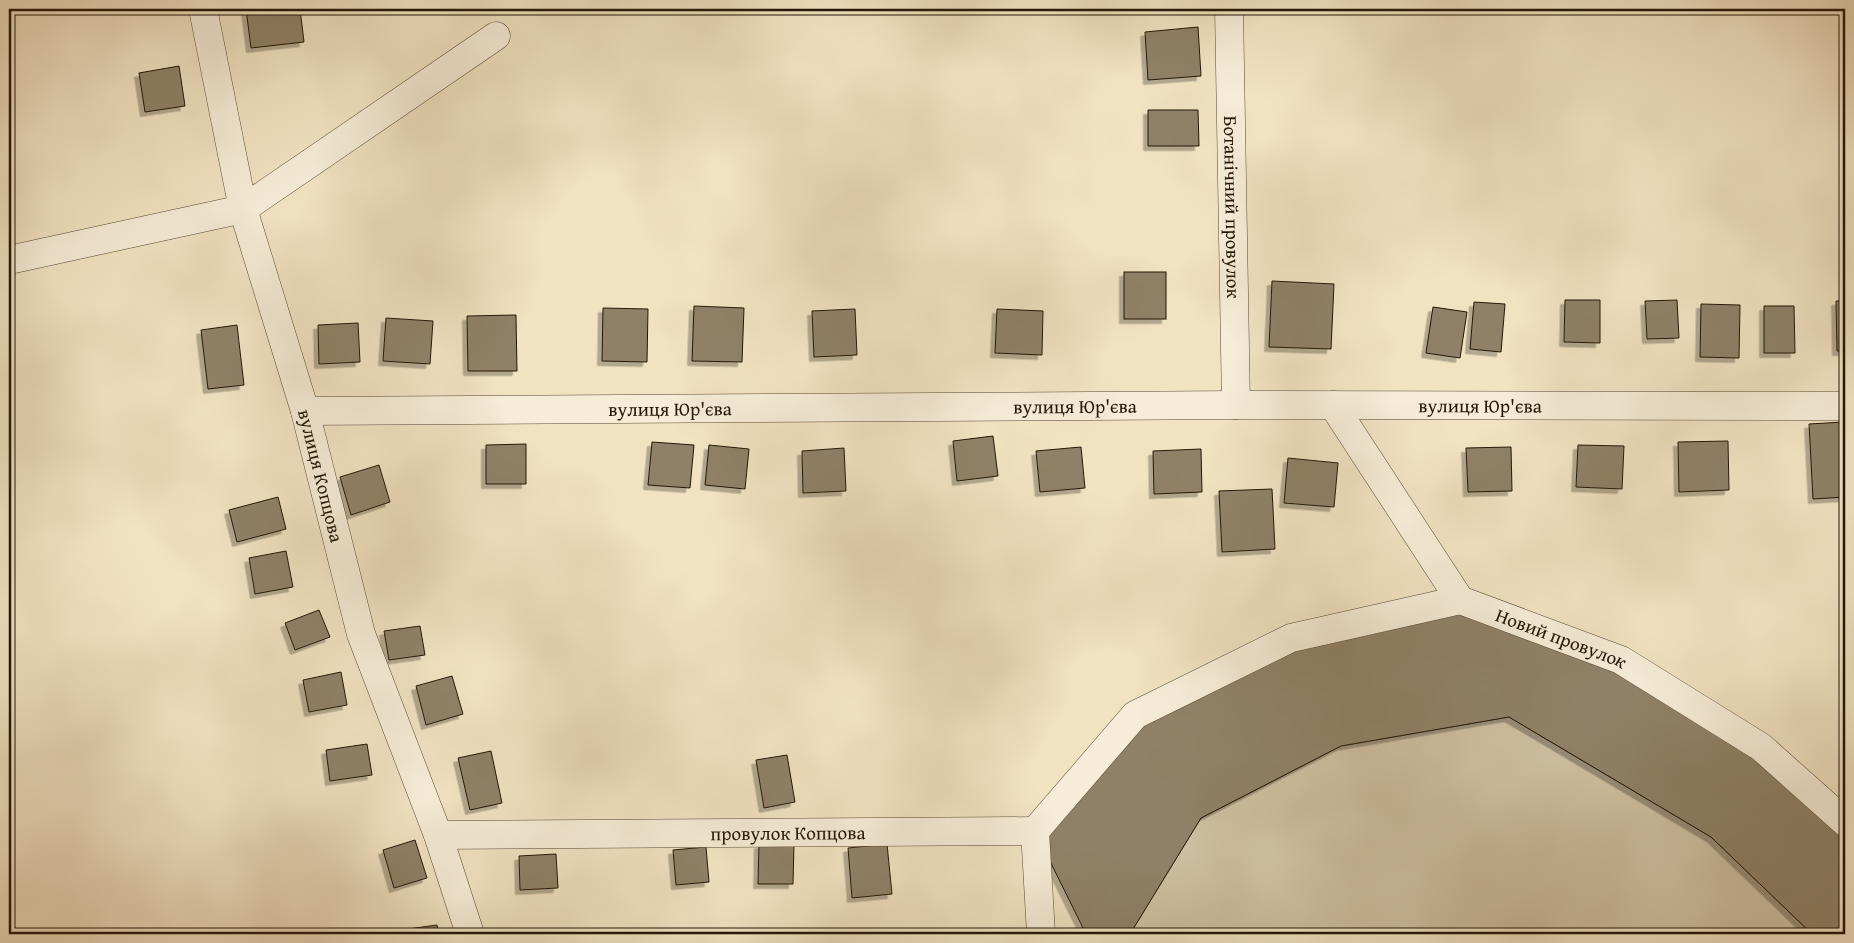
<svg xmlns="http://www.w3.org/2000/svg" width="1854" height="943" viewBox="0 0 1854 943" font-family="'Gentium Book Plus',serif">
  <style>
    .green { fill: #cebfa2; stroke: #796b54 }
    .building { fill: #8f8168; stroke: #241706; filter: url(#shadow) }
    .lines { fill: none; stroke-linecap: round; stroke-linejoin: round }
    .minor-casing { stroke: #574a35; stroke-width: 29 }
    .minor { stroke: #f6ecd7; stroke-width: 28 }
    .labels { text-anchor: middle; stroke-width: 5; stroke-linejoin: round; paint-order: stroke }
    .street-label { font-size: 19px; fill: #241706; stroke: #f6ecd7 }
  </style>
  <defs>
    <filter id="shadow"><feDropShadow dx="-4.5" dy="4.5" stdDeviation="0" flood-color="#0004"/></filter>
  </defs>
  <rect width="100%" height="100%" fill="#f1e2c2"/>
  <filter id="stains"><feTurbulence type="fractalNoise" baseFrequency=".004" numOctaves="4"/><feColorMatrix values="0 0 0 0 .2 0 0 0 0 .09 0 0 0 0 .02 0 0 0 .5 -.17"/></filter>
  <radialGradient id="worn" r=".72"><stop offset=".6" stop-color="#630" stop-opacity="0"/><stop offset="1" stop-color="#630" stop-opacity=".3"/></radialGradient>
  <path class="green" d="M1509 717 1711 837 1812 934H1130L1201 818 1341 746Z"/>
  <g class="building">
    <path d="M246 9H300L304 42 251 48Z"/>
    <path d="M1198 27 1201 76 1148 80 1145 32Z"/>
    <path d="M179 66 185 106 145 112 139 73Z"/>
    <path d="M1148 110H1198L1199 146H1148Z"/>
    <rect x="1124" y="272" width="42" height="47"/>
    <path d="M1272 281 1334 284 1331 349 1269 347Z"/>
    <path d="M1565 300H1600V343L1564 342Z"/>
    <path d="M1677 300 1679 338 1647 339 1645 301Z"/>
    <path d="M1836 301H1845V351H1837Z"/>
    <path d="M1474 302 1505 304 1501 352 1470 349Z"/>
    <path d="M1701 304 1740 305 1739 358 1700 357Z"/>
    <path d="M694 306 744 308 742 362 692 361Z"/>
    <path d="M1764 306H1794L1795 353H1764Z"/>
    <path d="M1433 307 1467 312 1460 358 1426 353Z"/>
    <path d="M603 308 648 309 647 362 602 361Z"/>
    <path d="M855 309 857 355 814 357 812 311Z"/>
    <path d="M997 309 1043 311 1042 355 995 353Z"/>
    <path d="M516 315 517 371H468L467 316Z"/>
    <path d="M386 318 433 321 430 364 383 361Z"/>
    <path d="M358 323 360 362 319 364 318 325Z"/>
    <path d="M237 325 244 385 208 389 201 330Z"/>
    <path d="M1843 422 1845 497 1813 499 1809 424Z"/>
    <path d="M993 436 998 476 957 481 953 441Z"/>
    <path d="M1728 441 1729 490 1679 492 1678 442Z"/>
    <path d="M652 442 694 445 690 488 648 485Z"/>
    <path d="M526 444V484H486V445Z"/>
    <path d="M709 445 749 449 745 489 705 485Z"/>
    <path d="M1578 445 1624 446 1622 489 1576 487Z"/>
    <path d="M1081 447 1085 488 1040 492 1036 451Z"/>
    <path d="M1511 447 1512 491 1468 492 1466 448Z"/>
    <path d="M844 448 846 491 803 493 802 451Z"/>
    <path d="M1201 449 1202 492 1154 494 1153 451Z"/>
    <path d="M1288 458 1338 463 1334 507 1284 503Z"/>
    <path d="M379 465 390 502 351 515 340 477Z"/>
    <path d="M1272 489 1275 549 1222 552 1219 491Z"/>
    <path d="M278 497 286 529 237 542 229 510Z"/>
    <path d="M286 551 293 587 255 594 249 558Z"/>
    <path d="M1460 600 1621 660 1845 822V934H1812L1711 837 1509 717 1341 746 1201 818 1130 934H1086L1035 831 1135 715 1291 638Z"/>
    <path d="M319 610 330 637 295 650 285 623Z"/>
    <path d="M420 626 425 655 389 660 384 631Z"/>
    <path d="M341 672 347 705 309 712 303 680Z"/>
    <path d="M452 676 463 714 426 725 416 686Z"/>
    <path d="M367 744 372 775 330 781 326 750Z"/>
    <path d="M491 751 502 803 470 810 458 758Z"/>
    <path d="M787 755 795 802 764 808 756 760Z"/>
    <path d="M415 840 427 878 394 888 383 850Z"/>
    <path d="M759 844H794L793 884H758Z"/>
    <path d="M887 844 892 894 852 898 848 848Z"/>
    <path d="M706 847 709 882 676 885 673 850Z"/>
    <path d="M556 854 558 888 520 890 519 856Z"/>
    <path d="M437 925 439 934H401L400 930Z"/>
  </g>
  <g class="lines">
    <g class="minor-casing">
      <g id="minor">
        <path id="s1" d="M203 9 243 209 305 411 361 634 438 835 470 934"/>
        <path id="s2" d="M1229 9 1236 405"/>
        <path d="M9 260 243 209 496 36"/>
        <path id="s3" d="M1333 405 1460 600 1621 660 1761 747 1845 822"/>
        <path id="s4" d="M305 411 1236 405 1845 406"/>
        <path d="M1035 831 1135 715 1291 638 1460 600"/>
        <path d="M1035 831 1041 934"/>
        <path id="s5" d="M438 835 1035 831"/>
      </g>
    </g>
    <use href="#minor" class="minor"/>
  </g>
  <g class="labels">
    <g class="street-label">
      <text dy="7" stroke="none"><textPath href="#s2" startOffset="198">Ботанічний провулок</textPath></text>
      <text dy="7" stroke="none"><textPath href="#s4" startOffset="1175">вулиця Юр'єва</textPath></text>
      <text dy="7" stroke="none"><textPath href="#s4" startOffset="770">вулиця Юр'єва</textPath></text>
      <text dy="7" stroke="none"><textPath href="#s4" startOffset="365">вулиця Юр'єва</textPath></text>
      <text dy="7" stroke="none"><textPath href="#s1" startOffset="482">вулиця Копцова</textPath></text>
      <text dy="7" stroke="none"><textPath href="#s3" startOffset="341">Новий провулок</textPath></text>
      <text dy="7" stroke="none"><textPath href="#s5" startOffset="350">провулок Копцова</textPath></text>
    </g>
  </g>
  <rect width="1854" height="943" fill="none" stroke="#f1e2c2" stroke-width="30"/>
  <rect x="10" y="10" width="1834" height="923" fill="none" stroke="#241706" stroke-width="2.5"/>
  <rect x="15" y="15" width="1824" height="913" fill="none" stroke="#241706"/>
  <rect width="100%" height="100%" filter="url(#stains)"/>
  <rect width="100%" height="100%" fill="url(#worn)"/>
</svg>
